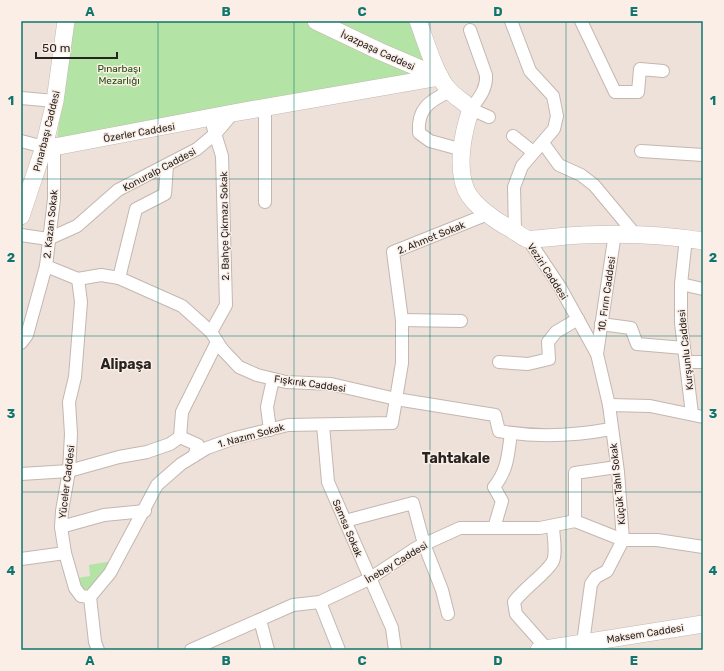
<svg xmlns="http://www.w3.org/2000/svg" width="724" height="671" viewBox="0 0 724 671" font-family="Rubik,sans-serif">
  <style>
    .green { fill: #b4e3a6 }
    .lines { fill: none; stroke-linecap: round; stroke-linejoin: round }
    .minor-casing { stroke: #c3b7b0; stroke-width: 14 }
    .secondary-casing { stroke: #c3b7b0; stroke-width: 18 }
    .minor { stroke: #fff; stroke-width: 12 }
    .secondary { stroke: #fff; stroke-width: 17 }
    .grid { fill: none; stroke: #0f766e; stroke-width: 1; stroke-opacity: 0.55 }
    .labels { text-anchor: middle; stroke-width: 3; stroke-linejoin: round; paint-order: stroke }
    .street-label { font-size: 10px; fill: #282421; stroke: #faeee7 }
    .park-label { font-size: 10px; fill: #1b4e05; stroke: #faeee7 }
    .district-label { font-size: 14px; font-weight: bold; fill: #282421; stroke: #faeee7 }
    .neatline { fill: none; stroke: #0f766e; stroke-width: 1.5 }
    .grid-label { font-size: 13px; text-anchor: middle; font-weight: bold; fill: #0f766e }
  </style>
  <rect width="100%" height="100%" fill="#ede1da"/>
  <g class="green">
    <path d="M72 21H411L431 70 57 139Z"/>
    <path d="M119 560 91 591C82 590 80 587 77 578L90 576 89 565Z"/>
  </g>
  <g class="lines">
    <g class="minor-casing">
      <g id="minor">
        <path d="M511 21 530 71 553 96 557 116 554 129 522 166 514 187 515 231"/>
        <path d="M581 21 615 92H638L640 69 663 71"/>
        <path d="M470 30 486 75C487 89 479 98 471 109L489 117"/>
        <path d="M450 91C429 101 417 109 419 133L430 141 463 150"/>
        <path d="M21 98 55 101"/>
        <path d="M265 108V202"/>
        <path d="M513 136 533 152"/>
        <path d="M21 141 44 147"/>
        <path d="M543 143 559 165 581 175 594 185 634 233"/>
        <path d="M641 151 703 155"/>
        <path d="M21 235 48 239 77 226 118 190 197 149 216 133 233 113"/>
        <path d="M686 238 681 284V323L692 414"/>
        <path d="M528 239 560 287 597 354 609 405 618 472 623 540"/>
        <path d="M46 266 78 279"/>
        <path d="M119 278 136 209 165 194 167 165"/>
        <path d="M78 279 101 275 119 278 182 306 211 332 222 349 239 367 257 375 286 382 331 384 396 399 495 415 499 431C538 438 573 436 611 429"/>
        <path d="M78 279 81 302 75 377 69 402 71 434 69 471 62 511 61 527 65 553 75 588 81 596 90 597 95 642 98 650"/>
        <path d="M681 284 703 289"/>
        <path d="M402 320 461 321"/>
        <path d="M601 324 631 328 637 344 684 348"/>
        <path d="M211 332 226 305 222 156 213 127"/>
        <path d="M21 343 27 335 46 266 54 199V147"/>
        <path d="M597 354 615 233"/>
        <path d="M499 362 528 364 549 359 548 342 556 332 578 319"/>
        <path d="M686 362H703"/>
        <path d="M609 405 650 406 703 417"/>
        <path d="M323 425 328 482 392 628 395 650"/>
        <path d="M270 430 267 407 273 379"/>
        <path d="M180 437 182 412 217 342"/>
        <path d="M21 474 69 471 119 457 147 452 170 444 180 437 198 445 194 456"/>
        <path d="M345 521 413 503 424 544 442 590 448 614"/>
        <path d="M575 521V473L617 467"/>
        <path d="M61 527 104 515 145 511"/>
        <path d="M494 528 502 501 494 487C508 470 508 454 511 433"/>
        <path d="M21 559 65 553"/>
        <path d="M90 597 110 573 157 485 181 464 207 448 235 438 288 425 392 423 402 363V320L393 252 488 214"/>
        <path d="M320 602 339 650"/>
        <path d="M260 620 268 650"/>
        <path d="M583 643 591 584 596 577 607 571 623 540"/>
        <path d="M547 649 516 614 514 602C523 589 548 572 553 561 557 552 553 535 553 526"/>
        <path d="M191 650 293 605 320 602 369 579 416 548 460 528H540L575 521 623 540H657L703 547"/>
      </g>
    </g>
    <g class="secondary-casing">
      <g id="secondary">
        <path d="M316 21 379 51 440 77"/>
        <path d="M418 21C425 39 436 78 450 91 456 98 465 102 471 109 463 132 456 166 466 190 473 205 497 222 511 229 516 232 522 237 527 239 531 240 573 235 582 235 623 233 662 234 703 241"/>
        <path d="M44 147H54L233 113 440 77"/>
        <path d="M21 216 44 147 55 101 66 21"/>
        <path d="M539 650 703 624"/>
      </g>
    </g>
    <use href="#minor" class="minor"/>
    <use href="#secondary" class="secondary"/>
  </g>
  <path class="grid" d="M158 21V650M294 21V650M430 21V650M566 21V650M21 179H703M21 336H703M21 492H703"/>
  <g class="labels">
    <g class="street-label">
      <text transform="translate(378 50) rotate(25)" y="4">İvazpaşa Caddesi</text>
      <text transform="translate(46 131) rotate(-76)" y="4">Pınarbaşı Caddesi</text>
      <text transform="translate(139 132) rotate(-10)" y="4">Özerler Caddesi</text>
      <text transform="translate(159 169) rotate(-28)" y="4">Konuralp Caddesi</text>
      <text transform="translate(50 224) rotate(-84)" y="4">2. Kazan Sokak</text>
      <text transform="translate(224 226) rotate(-91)" y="4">2. Bahçe Çıkmazı Sokak</text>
      <text transform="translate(431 237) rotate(-22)" y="4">2. Ahmet Sokak</text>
      <text transform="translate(548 271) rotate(57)" y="4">Veziri Caddesi</text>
      <text transform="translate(606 294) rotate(-82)" y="4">10. Fırın Caddesi</text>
      <text transform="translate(685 350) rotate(-96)" y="4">Kurşunlu Caddesi</text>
      <text transform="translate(310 383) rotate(8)" y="4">Fışkırık Caddesi</text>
      <text transform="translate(251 435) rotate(-15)" y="4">1. Nazım Sokak</text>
      <text transform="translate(66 482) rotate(-83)" y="4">Yüceler Caddesi</text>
      <text transform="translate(617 484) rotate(-96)" y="4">Küçük Tahıl Sokak</text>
      <text transform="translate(348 528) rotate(67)" y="4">Samsa Sokak</text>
      <text transform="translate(396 562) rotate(-31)" y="4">İnebey Caddesi</text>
      <text transform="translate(645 633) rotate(-9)" y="4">Maksem Caddesi</text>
    </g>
    <g class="park-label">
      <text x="119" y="72">Pınarbaşı<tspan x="119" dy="12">Mezarlığı</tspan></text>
    </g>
    <g class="district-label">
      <text x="126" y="369">Alipaşa</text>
      <text x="456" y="463">Tahtakale</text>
    </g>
  </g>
  <rect width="724" height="671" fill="none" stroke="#faeee7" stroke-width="44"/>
  <path d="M36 52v6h81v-6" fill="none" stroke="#282421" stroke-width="2"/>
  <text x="42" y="52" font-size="12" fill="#282421" stroke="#faeee7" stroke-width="3" paint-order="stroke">50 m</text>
  <rect x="22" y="22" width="680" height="627" class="neatline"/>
  <g class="grid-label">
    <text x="90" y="16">A</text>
    <text x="226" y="16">B</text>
    <text x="362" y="16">C</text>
    <text x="498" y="16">D</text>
    <text x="634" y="16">E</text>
    <text x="11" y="105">1</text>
    <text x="713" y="105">1</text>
    <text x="11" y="262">2</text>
    <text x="713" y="262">2</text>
    <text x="11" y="418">3</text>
    <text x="713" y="418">3</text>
    <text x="11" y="575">4</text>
    <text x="713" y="575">4</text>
    <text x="90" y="665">A</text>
    <text x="226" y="665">B</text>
    <text x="362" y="665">C</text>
    <text x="498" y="665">D</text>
    <text x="634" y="665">E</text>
  </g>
</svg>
